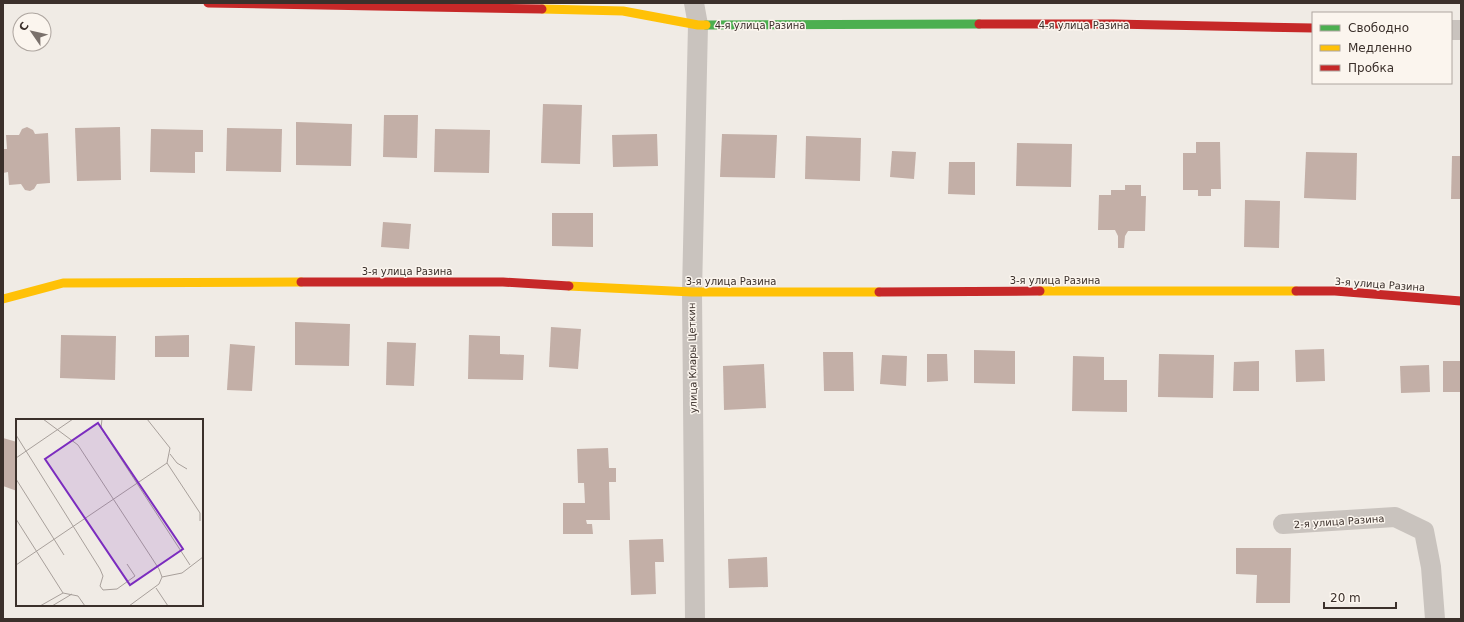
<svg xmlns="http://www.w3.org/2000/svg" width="1464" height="622" viewBox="0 0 1464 622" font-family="'DejaVu Sans',sans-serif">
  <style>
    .building { fill: #c3afa7 }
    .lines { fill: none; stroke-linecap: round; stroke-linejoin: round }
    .street { stroke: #c9c3be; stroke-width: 20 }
    .fast { stroke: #4caf50; stroke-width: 9 }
    .slow { stroke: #ffc107; stroke-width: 9 }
    .jam { stroke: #c62828; stroke-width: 9 }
    .labels { text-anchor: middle; stroke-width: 3; stroke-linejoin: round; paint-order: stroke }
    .street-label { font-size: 10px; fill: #3b302b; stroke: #fbf5ee }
    .inset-road { fill: none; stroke: #a8a09b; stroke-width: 1 }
    .view { fill: #7b2cbf; fill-opacity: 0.15; stroke: #7b2cbf; stroke-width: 2 }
    .inset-edge { fill: none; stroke: #3b302b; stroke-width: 2 }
  </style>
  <rect width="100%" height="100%" fill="#f0ebe5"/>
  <g class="building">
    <path d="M543 104 582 105 580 164 541 163Z"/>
    <path d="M384 115H418L417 158 383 157Z"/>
    <path d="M296 122 352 124 351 166 296 165Z"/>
    <path d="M27 127 33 130 35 134 48 133 50 183 37 184 34 189 30 191 25 190 21 184 9 185 8 172 3 173V149H7L6 135H19L22 129Z"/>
    <path d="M120 127 121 180 77 181 75 128Z"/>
    <path d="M227 128 282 129 281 172 226 171Z"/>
    <path d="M151 129 203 130V152H195V173L150 172Z"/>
    <path d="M435 129 490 130 489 173 434 172Z"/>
    <path d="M657 134 658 166 613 167 612 135Z"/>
    <path d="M722 134 777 135 775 178 720 177Z"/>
    <path d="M806 136 861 138 860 181 805 179Z"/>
    <path d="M1196 142H1220L1221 189H1211V196H1198V190H1183V153H1196Z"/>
    <path d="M1017 143 1072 144 1071 187 1016 186Z"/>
    <path d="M892 151 916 152 914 179 890 177Z"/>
    <path d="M1306 152 1357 153 1356 200 1304 198Z"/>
    <path d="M1452 156H1461V199H1451Z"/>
    <path d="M949 162H975V195L948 194Z"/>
    <path d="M1125 185H1141V196H1146L1145 231H1128L1125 236 1124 248H1118V236L1115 230H1098L1099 195H1111V190H1125Z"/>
    <path d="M1245 200 1280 201 1279 248 1244 247Z"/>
    <path d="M552 213H593V247L552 246Z"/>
    <path d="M383 222 411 224 409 249 381 247Z"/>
    <path d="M295 322 350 324 349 366 295 365Z"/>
    <path d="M551 327 581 329 578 369 549 367Z"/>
    <path d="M61 335 116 336 115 380 60 378Z"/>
    <path d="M189 335V357H155V336Z"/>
    <path d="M469 335 500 336V354L524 355 523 380 468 379Z"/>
    <path d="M387 342 416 343 414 386 386 385Z"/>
    <path d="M230 344 255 346 252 391 227 390Z"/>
    <path d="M1324 349 1325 381 1296 382 1295 350Z"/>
    <path d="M974 350 1015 351V384L974 383Z"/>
    <path d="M823 352H853L854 391H824Z"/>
    <path d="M927 354H947L948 381 927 382Z"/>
    <path d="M1159 354 1214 355 1213 398 1158 397Z"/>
    <path d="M882 355 907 356 906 386 880 384Z"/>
    <path d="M1073 356 1104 357V380H1127V412L1072 411Z"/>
    <path d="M1259 361V391H1233L1234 362Z"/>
    <rect x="1443" y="361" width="18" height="31"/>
    <path d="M764 364 766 408 724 410 723 366Z"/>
    <path d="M1429 365 1430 392 1401 393 1400 366Z"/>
    <path d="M3 438 17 442V491L3 486Z"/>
    <path d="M608 448 609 468H616V482H609L610 520H586L587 524H592L593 534H563V503H585L584 483H578L577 449Z"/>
    <path d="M663 539 664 562H655L656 594 631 595 629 540Z"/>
    <path d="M1236 548H1291L1290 603H1256L1257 575 1236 574Z"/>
    <path d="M767 557 768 587 729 588 728 559Z"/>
  </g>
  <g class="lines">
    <g class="street">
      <path d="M694 3 698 25 692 292 695 619"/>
      <path d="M1451 30H1461"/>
      <path d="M1283 524 1395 517 1424 531 1431 567 1435 619"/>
    </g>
    <path class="fast" d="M706 25 979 24"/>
    <g class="slow">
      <path d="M542 9 623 11 698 25H706"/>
      <path d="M569 286 692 292H879"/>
      <path d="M1040 291H1296"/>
      <path d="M3 299 63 283 301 282"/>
    </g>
    <g class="jam">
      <path d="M208 3 542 9"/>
      <path d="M979 24H1113L1313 28"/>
      <path d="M301 282H503L569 286"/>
      <path d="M1296 291H1335L1461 301"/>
      <path d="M879 292 1040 291"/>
    </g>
  </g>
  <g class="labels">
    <g class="street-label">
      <text x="760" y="29">4-я улица Разина</text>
      <text x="1084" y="29">4-я улица Разина</text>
      <text x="407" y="275">3-я улица Разина</text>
      <text x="1055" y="284">3-я улица Разина</text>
      <text x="731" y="285">3-я улица Разина</text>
      <text transform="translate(1380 284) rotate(4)" y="4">3-я улица Разина</text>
      <text transform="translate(692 358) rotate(-91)" y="4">улица Клары Цеткин</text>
      <text transform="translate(1339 521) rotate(-4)" y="4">2-я улица Разина</text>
    </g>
  </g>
  <g transform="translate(16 419)">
    <rect width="187" height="187" fill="#f0ebe5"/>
    <path class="inset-road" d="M27 0 62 26 143 150 146 158 143 165 113 187M86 0 85 9 174 146M0 16 84 150 87 157 84 167 87 171 101 170 119 157 111 145M154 35 161 44 171 50M0 39 57 0M151 44 184 94V102M0 60 48 136M0 100 47 174 62 177 69 187M0 146 151 44 154 29 131 0M146 158 166 154 187 138M140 169 152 187M24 187 47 174M36 187 56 175"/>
    <path class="view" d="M82 4 167 130 114 166 29 40Z"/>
    <rect width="187" height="187" class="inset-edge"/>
  </g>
  <rect width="1464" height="622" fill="none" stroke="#3b302b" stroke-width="8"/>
  <rect x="1312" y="12" width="140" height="72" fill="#fbf5ee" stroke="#aea6a0"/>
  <rect x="1320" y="25" width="20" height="6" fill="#4caf50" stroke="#aea6a0"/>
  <text x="1348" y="32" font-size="12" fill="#3b302b">Свободно</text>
  <rect x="1320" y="45" width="20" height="6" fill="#ffc107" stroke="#aea6a0"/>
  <text x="1348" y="52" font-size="12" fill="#3b302b">Медленно</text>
  <rect x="1320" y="65" width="20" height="6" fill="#c62828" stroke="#aea6a0"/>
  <text x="1348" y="72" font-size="12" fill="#3b302b">Пробка</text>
  <g transform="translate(32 32) rotate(304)"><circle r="19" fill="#fbf5ee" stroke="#aea6a0"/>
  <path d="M0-3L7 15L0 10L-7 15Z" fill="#7a716c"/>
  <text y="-6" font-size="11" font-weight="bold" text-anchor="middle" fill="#3b302b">С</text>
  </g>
  <path d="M1324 602v6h72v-6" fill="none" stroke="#3b302b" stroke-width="2"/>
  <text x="1330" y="602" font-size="12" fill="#3b302b" stroke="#fbf5ee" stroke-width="3" paint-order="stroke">20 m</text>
</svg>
